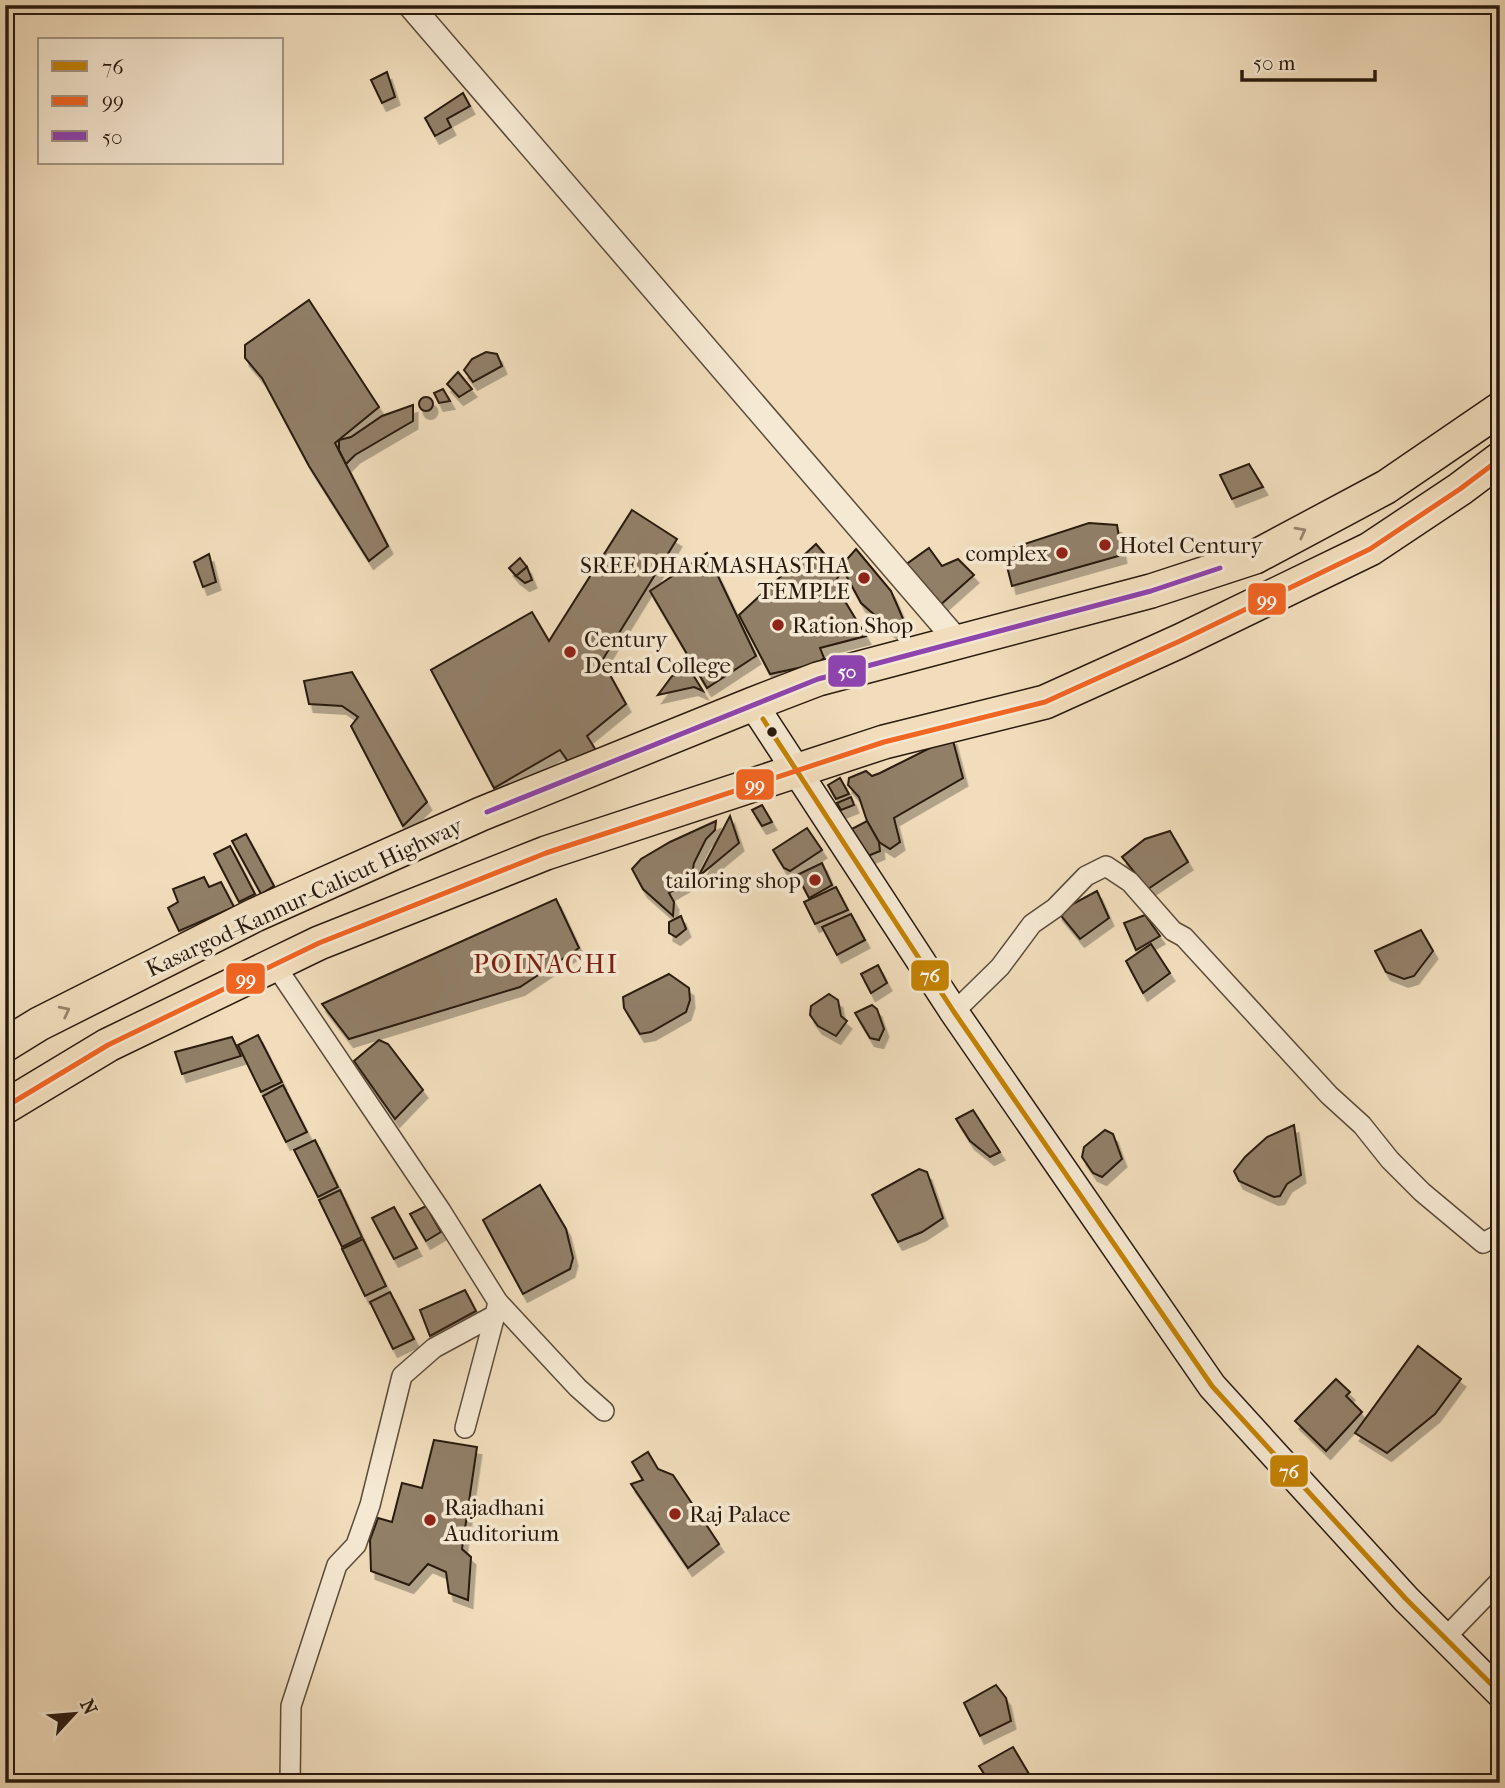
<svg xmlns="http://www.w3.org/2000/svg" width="1505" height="1788" viewBox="0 0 1505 1788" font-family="'IM FELL French Canon',serif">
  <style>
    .building { fill: #917f68; stroke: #291a0e; stroke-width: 2; filter: url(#shadow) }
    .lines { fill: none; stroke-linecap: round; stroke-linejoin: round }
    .minor-casing { stroke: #5b4b3a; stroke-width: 22 }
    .tertiary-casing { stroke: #5b4b3a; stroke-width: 27 }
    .secondary-casing { stroke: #291a0e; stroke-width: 31 }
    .trunk-casing { stroke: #291a0e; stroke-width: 36 }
    .minor { stroke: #f6e9d3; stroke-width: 19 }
    .tertiary { stroke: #f6e9d3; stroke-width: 24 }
    .secondary { stroke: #f6e9d3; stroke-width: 28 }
    .trunk { stroke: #f1ddbc; stroke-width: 33 }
    .bus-1-casing { stroke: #f6e9d3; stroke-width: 10 }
    .bus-2-casing { stroke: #f6e9d3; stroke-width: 10 }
    .bus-3-casing { stroke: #f6e9d3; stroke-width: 10 }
    .bus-1 { stroke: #c48304; stroke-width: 5 }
    .bus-2 { stroke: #f26522; stroke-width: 5 }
    .bus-3 { stroke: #8e44ad; stroke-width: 5 }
    .oneway { stroke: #97856e }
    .poi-dot { fill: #8f2418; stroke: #f6e9d3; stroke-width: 2.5 }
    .bus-dot { fill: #291a0e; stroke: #f6e9d3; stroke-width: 2.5 }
    .labels { text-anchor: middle; stroke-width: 7; stroke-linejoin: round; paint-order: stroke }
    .poi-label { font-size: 23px; fill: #291a0e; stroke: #f6e9d3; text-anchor: start }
    .street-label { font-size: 23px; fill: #291a0e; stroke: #f6e9d3 }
    .quarter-label { font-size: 26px; letter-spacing: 2px; fill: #7a1f14; stroke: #f6e9d3 }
    .line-badge { stroke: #f6e9d3; stroke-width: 2.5 }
    .badge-label { font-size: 19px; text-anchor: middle; font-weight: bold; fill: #fff }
  </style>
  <defs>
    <filter id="shadow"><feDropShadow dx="4.5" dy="8" stdDeviation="0" flood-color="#0004"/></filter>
  </defs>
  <rect width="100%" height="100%" fill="#f1ddbc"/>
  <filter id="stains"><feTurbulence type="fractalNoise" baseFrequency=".00286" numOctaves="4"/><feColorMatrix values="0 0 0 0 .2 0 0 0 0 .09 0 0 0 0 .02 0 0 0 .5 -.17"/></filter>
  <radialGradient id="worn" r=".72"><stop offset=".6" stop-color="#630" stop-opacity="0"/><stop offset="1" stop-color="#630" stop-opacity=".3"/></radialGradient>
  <g class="building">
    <path d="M387 72 395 97 382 103 371 80Z"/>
    <path d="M463 93 470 106 447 119 451 127 435 136 425 118Z"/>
    <path d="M309 300 379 407 335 443 388 546 369 561 309 466 262 378 245 358V345Z"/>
    <path d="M486 352 497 354 502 366 473 382 464 370 472 359Z"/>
    <path d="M458 372 472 389 459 397 447 384Z"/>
    <path d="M443 389 450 401 439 403 434 393Z"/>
    <circle cx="426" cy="404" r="7"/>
    <path d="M413 405V421L355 455 346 464 339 450V440L351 437 382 416Z"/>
    <path d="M1249 464 1263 487 1232 499 1220 475Z"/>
    <path d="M632 510 677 539 595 672 605 666 626 704 587 736 597 752 569 763 560 750 494 788 431 670 532 612 549 641Z"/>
    <path d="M1089 523 1117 525 1122 555 1012 586 1003 551Z"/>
    <path d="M816 544 828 558 816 571 819 572 832 562 836 568 841 566V573L834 583 866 636 820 648 824 658 817 664 770 674 739 615Z"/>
    <path d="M929 548 942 566 958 559 974 575 938 607 901 568Z"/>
    <path d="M856 549 891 591 904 621 894 632 861 603 841 566Z"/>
    <path d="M707 553 756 656 707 688 650 591Z"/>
    <path d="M209 554 216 582 203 587 194 562Z"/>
    <path d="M520 558 527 567 516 576 509 568Z"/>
    <path d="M527 567 532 580 525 583 516 576Z"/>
    <path d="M690 670 703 691 694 687 658 695 672 676Z"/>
    <path d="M352 672 427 802 403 826 351 726 358 717 342 706 309 704 304 681Z"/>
    <path d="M952 737 963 778 894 818 900 842 890 849 879 842 867 821 859 797 848 785 849 778 866 771 872 776 880 773Z"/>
    <path d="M840 778 849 794 836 799 828 785Z"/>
    <path d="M851 797 854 805 841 810 837 803Z"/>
    <path d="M762 805 772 822 762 826 752 810Z"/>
    <path d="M730 816 739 843 698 877Z"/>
    <path d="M716 821 715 830 706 839 694 863 691 880 669 893 674 902 673 916 643 889 632 869 641 859 670 842Z"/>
    <path d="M867 821 879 842 880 851 863 858 848 831Z"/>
    <path d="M807 828 822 850 790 871 784 868 773 850Z"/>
    <path d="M1170 831 1188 862 1148 889 1122 857 1145 839Z"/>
    <path d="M246 834 274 886 261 894 232 841Z"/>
    <path d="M230 846 255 894 239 902 214 854Z"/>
    <path d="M822 863 832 885 809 898 797 875Z"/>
    <path d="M204 877 209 887 221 882 234 907 179 931 168 908 178 902 173 889Z"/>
    <path d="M836 887 848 910 815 924 804 902Z"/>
    <path d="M1097 891 1109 918 1080 939 1058 912Z"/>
    <path d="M556 899 579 948 520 987 349 1039 322 1004Z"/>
    <path d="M851 914 865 940 837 955 822 927Z"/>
    <path d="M1145 915 1160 936 1136 950 1124 923Z"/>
    <path d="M681 916 686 929 676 937 669 933V922Z"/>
    <path d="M1421 930 1433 951 1420 968 1414 976 1404 979 1386 972 1375 951Z"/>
    <path d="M1151 944 1170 973 1143 993 1126 961Z"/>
    <path d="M878 965 887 983 871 993 861 974Z"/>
    <path d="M669 974 689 988 690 1000 686 1012 651 1032 640 1034 624 1008 623 997Z"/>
    <path d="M829 994 838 1000 841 1016 847 1021 836 1036 818 1026 810 1015 811 1006Z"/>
    <path d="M872 1005 877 1009 884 1029 879 1040 870 1038 855 1013Z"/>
    <path d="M258 1035 282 1082 261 1092 238 1045Z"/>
    <path d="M232 1037 241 1056 182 1074 175 1052Z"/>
    <path d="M379 1040 388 1044 423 1090 395 1119 354 1061Z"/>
    <path d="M283 1085 307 1132 286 1142 263 1096Z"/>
    <path d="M973 1110 1000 1152 990 1157 970 1141 956 1119Z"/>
    <path d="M1294 1125 1301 1175 1287 1184 1280 1196 1274 1197 1239 1181 1234 1171 1245 1157 1267 1137Z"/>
    <path d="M1105 1130 1113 1134 1122 1159 1102 1177 1093 1173 1082 1157 1084 1147Z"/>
    <path d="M315 1140 338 1187 318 1197 294 1150Z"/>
    <path d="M919 1169 927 1172 943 1218 922 1232 898 1242 872 1195Z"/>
    <path d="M540 1185 566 1229 573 1258 570 1269 523 1294 483 1220Z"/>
    <path d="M340 1190 362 1237 342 1247 319 1200Z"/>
    <path d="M426 1206 441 1232 426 1241 410 1214Z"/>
    <path d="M394 1207 417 1248 394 1259 372 1218Z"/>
    <path d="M363 1239 386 1286 365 1296 342 1249Z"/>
    <path d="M465 1290 476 1311 430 1336 420 1310Z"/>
    <path d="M390 1292 414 1339 393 1349 370 1302Z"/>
    <path d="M1418 1346 1461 1379 1435 1414 1387 1453 1355 1433Z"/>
    <path d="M1336 1379 1350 1392 1346 1396 1362 1412 1326 1451 1295 1421Z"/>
    <path d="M434 1440 477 1447 462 1549 471 1557 468 1600 449 1593 446 1572 428 1564 409 1585 371 1571 370 1540 378 1518 392 1522 402 1483 422 1488Z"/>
    <path d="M648 1452 658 1469 673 1475 719 1544 688 1568 631 1484 643 1480 632 1462Z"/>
    <path d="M996 1685 1006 1698 1011 1721 980 1736 964 1703Z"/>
    <path d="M1013 1747 1029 1774 1016 1783H990L979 1766Z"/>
  </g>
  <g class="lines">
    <g class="minor-casing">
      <g id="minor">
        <path d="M275 965 441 1211 498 1302 495 1315 434 1348 402 1376 370 1505 356 1545 337 1565 291 1706 290 1783"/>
        <path d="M954 1012 1000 967 1032 924 1055 908 1086 876 1106 866 1130 882 1173 931 1184 937 1329 1095 1362 1125 1390 1160 1422 1192 1483 1243 1500 1234"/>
        <path d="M498 1302 578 1388 604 1411"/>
        <path d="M465 1428 495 1315"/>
        <path d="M1445 1638 1500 1581"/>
      </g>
    </g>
    <g class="tertiary-casing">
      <path id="tertiary" d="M410 5 959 643"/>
    </g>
    <g class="secondary-casing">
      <path id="secondary" d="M753 704 954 1012 1212 1386 1406 1599 1500 1693"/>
    </g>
    <g class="trunk-casing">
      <g id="trunk">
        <path d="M5 1045 39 1024 255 915 481 814 753 704 818 679 1151 591 1255 557 1386 487 1500 409"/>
        <path d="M5 1107 108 1045 319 943 546 853 884 742 1045 702 1180 641 1370 549 1460 489 1500 459"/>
      </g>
    </g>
    <use href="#minor" class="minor"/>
    <use href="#tertiary" class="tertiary"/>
    <use href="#secondary" class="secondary"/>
    <use href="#trunk" class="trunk"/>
    <g class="bus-1-casing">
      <path id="bus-1" d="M763 719 954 1012 1212 1386 1406 1599 1500 1693"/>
    </g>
    <g class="bus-2-casing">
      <path id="bus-2" d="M5 1107 108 1045 319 943 546 853 884 742 1045 702 1180 641 1370 549 1460 489 1500 459"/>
    </g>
    <g class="bus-3-casing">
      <path id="bus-3" d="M487 812 818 679 1151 591 1220 568"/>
    </g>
    <use href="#bus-1" class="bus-1"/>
    <use href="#bus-2" class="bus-2"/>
    <use href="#bus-3" class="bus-3"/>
  </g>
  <defs><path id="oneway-chevron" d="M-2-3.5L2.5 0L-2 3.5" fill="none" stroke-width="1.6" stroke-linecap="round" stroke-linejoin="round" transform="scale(1.75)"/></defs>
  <g class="oneway">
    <use href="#oneway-chevron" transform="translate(1301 532) rotate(-28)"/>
    <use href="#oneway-chevron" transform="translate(65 1011) rotate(-27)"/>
  </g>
  <g class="poi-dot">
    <circle cx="1105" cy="545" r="7"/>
    <circle cx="1062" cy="553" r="7"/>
    <circle cx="864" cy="578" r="7"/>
    <circle cx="778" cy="625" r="7"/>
    <circle cx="570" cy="652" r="7"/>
    <circle cx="815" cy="880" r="7"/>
    <circle cx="675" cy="1514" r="7"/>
    <circle cx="430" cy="1520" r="7"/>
  </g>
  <circle class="bus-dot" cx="772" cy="732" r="6"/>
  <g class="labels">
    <g class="poi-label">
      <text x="1119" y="553">Hotel Century</text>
      <text x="1048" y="561" text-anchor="end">complex</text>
      <text x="850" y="573" text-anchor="end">SREE DHARMASHASTHA<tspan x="850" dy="26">TEMPLE</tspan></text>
      <text x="792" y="633">Ration Shop</text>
      <text x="584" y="647">Century<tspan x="584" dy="26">Dental College</tspan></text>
      <text x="801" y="888" text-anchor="end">tailoring shop</text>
      <text x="444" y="1515">Rajadhani<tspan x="444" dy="26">Auditorium</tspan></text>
      <text x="689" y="1522">Raj Palace</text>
    </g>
    <g class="street-label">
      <text transform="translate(304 897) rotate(-25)" y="8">Kasargod-Kannur-Calicut Highway</text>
    </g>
    <g class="quarter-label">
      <text x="546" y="973">POINACHI</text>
    </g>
  </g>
  <g class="line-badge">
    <rect x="1247" y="582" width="40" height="34" rx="7" fill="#f26522"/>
    <rect x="827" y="654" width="40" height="34" rx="7" fill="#8e44ad"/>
    <rect x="735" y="768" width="40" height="33" rx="7" fill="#f26522"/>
    <rect x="910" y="959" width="40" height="33" rx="7" fill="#c48304"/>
    <rect x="225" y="962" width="41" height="33" rx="7" fill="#f26522"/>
    <rect x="1269" y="1454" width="40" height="34" rx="7" fill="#c48304"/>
  </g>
  <g class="badge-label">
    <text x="1267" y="606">99</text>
    <text x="847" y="678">50</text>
    <text x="755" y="791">99</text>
    <text x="930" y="982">76</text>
    <text x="246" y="985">99</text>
    <text x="1289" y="1478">76</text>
  </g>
  <rect width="1505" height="1788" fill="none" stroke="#f1ddbc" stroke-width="28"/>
  <rect x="7" y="7" width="1491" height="1774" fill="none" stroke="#291a0e" stroke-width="3.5"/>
  <rect x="14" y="14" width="1477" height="1760" fill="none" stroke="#291a0e" stroke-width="2"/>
  <rect x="38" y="38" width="245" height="126" fill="#f6e9d3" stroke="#a49684" stroke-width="2"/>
  <rect x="52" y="61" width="35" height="10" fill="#c48304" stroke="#a49684" stroke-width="2"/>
  <text x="102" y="74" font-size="21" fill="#291a0e">76</text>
  <rect x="52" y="96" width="35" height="10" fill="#f26522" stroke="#a49684" stroke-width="2"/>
  <text x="102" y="108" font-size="21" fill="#291a0e">99</text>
  <rect x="52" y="131" width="35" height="10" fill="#8e44ad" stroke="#a49684" stroke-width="2"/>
  <text x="102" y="144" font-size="21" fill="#291a0e">50</text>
  <g transform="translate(74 1714) rotate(64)" stroke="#f6e9d3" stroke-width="5" paint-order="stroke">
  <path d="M0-5L12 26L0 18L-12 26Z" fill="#291a0e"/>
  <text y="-10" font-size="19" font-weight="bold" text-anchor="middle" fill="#291a0e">N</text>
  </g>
  <path d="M1242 70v10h133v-10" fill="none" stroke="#291a0e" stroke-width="3.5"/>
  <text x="1253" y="70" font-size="21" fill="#291a0e" stroke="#f6e9d3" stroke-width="5" paint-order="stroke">50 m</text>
  <rect width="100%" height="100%" filter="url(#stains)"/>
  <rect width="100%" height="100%" fill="url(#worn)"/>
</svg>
